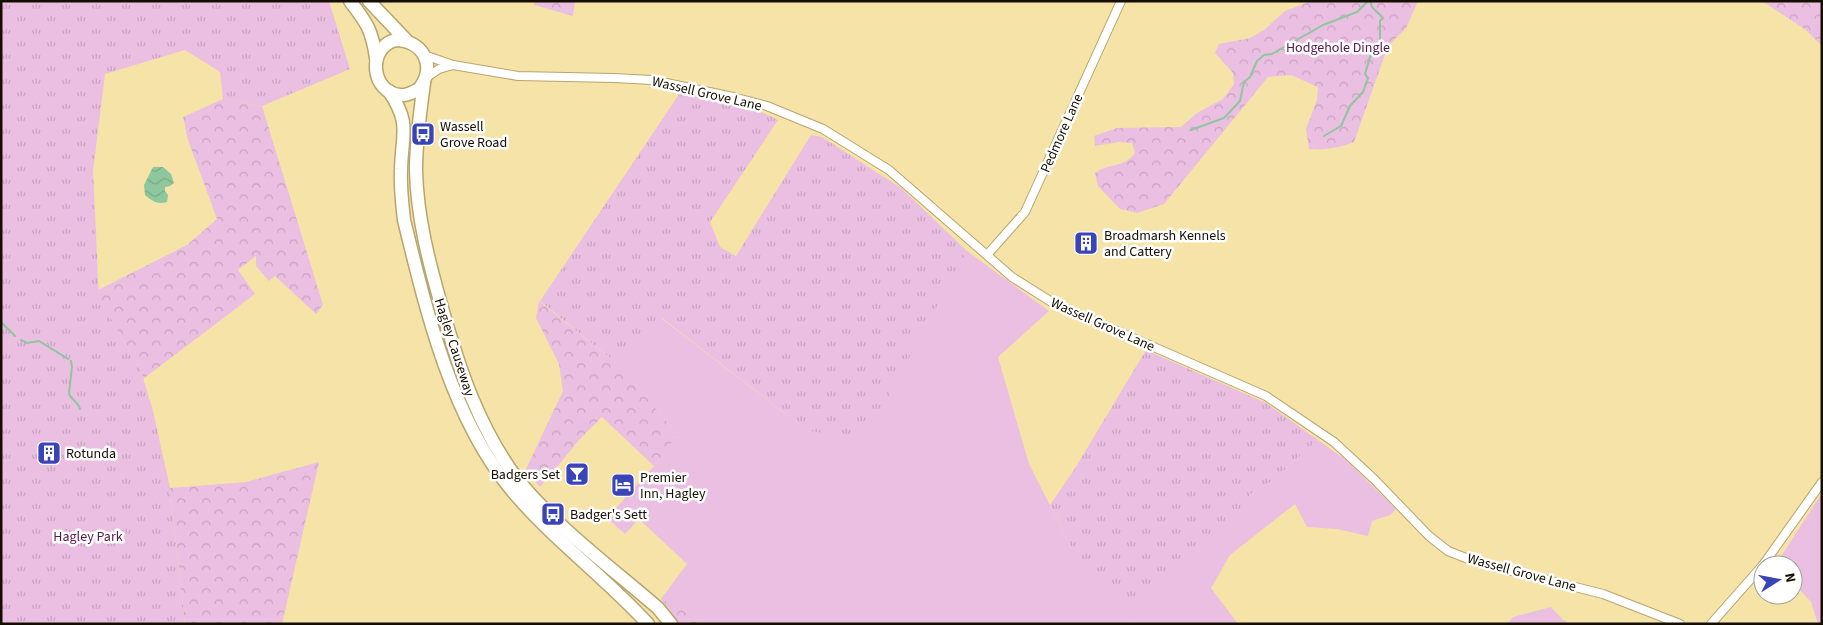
<svg xmlns="http://www.w3.org/2000/svg" width="1823" height="625" viewBox="0 0 1823 625" font-family="'Source Sans 3',sans-serif">
  <style>
    .green { fill: #eabfe2 }
    .forest { fill: url(#forest-crowns) }
    .park { fill: url(#park-tufts) }
    .water { fill: url(#water-waves) }
    .lines { fill: none; stroke-linecap: round; stroke-linejoin: round }
    .stream { stroke: #8ec79d; stroke-width: 2 }
    .minor-casing { stroke: #b7a56c; stroke-width: 10 }
    .trunk-casing { stroke: #b7a56c; stroke-width: 15 }
    .minor { stroke: #fff; stroke-width: 8 }
    .trunk { stroke: #fff; stroke-width: 12 }
    .labels { text-anchor: middle; stroke-width: 5; stroke-linejoin: round; paint-order: stroke }
    .park-label { font-size: 14px; fill: #54184e; stroke: #fff }
    .street-label { font-size: 14px; fill: #150e00; stroke: #fff }
    .poi-label { font-size: 14px; fill: #150e00; stroke: #fff; text-anchor: start }
  </style>
  <defs>
    <pattern id="forest-crowns" width="20" height="18" patternUnits="userSpaceOnUse" patternTransform="scale(1.25)"><rect width="20" height="18" fill="#eabfe2"/><path d="M2 6a3 3 0 1 1 6 0M12 15a3 3 0 1 1 6 0" fill="none" stroke="#c8a3c0"/></pattern>
    <pattern id="park-tufts" width="24" height="20" patternUnits="userSpaceOnUse" patternTransform="scale(1.25)"><rect width="24" height="20" fill="#eabfe2"/><path d="M3 7l-1-3M5 7V3M7 7l1-3M15 17l-1-3M17 17v-4M19 17l1-3" fill="none" stroke="#c8a3c0"/></pattern>
    <pattern id="water-waves" width="16" height="10" patternUnits="userSpaceOnUse" patternTransform="scale(1.25)"><rect width="16" height="10" fill="#8ec79d"/><path d="M0 5q4-4 8 0t8 0" fill="none" stroke="#7aaa85"/></pattern>
  </defs>
  <rect width="100%" height="100%" fill="#f6e3a7"/>
  <g class="green">
    <path d="M967 251 1049 311 998 357 1029 464 1071 547 1249 495 1272 481 1318 440 1346 460 1396 509 1390 515 1372 521 1368 536 1337 529 1307 527 1295 504 1230 555 1211 588 1238 624H708L661 599 687 564 639 519 625 534 607 518 654 466 678 435 621 367 661 318 806 430 898 372Z"/>
    <path d="M1822 493V624H1818L1811 602 1793 582V565L1776 564Z"/>
    <path d="M1551 607 1562 619 1570 624H1507L1513 617Z"/>
  </g>
  <g class="forest">
    <path d="M535 1H575L573 16 534 5Z"/>
    <path d="M1311 1H1418L1406 28 1388 46 1354 142C1339 148 1326 150 1309 149L1306 129 1317 100 1318 87 1291 75 1268 77 1164 204 1137 213 1120 209 1098 186 1095 173C1110 162 1123 169 1135 153L1132 143 1119 142 1095 146 1094 136 1117 128 1181 127 1197 113 1223 99 1234 84 1233 73 1215 53 1219 44 1250 38 1264 30 1285 11Z"/>
    <path d="M1762 1H1822V46L1806 30Z"/>
    <path d="M223 99 262 106 323 305 316 314 275 276 269 281 256 266V256L238 270 255 294 143 379 141 371 99 299 98 290 187 245 217 219 188 140 183 117Z"/>
    <path d="M539 301 621 367 678 435 654 466 602 417 580 439 540 487 525 471 563 391 559 364 536 318Z"/>
    <path d="M319 462 282 624H185L170 488 246 482Z"/>
    <path d="M661 599 708 624H679Z"/>
  </g>
  <g class="park">
    <path d="M1 1H329L350 69 262 106 223 99 220 72 185 50 105 74 93 171 99 298 141 371 153 411 170 488 185 624H1Z"/>
    <path d="M682 90 749 106 778 120 710 222 720 247 736 256 811 135 822 137 901 188 967 251 864 441 806 430 662 318 621 367 540 301Z"/>
    <path d="M1146 350 1266 403 1318 440 1272 481 1249 495V501L1130 617 1071 547 1050 505 1074 470Z"/>
  </g>
  <path class="water" d="M153 167H163L171 174 174 183 170 186 165 187V191L168 195 167 202C158 205 152 201 145 195L144 185Z"/>
  <g class="lines">
    <g class="stream">
      <path d="M1191 130 1224 118 1240 101 1244 82 1250 77 1257 61 1264 55 1272 54 1323 25 1357 12 1368 1"/>
      <path d="M1324 136 1341 126 1350 106 1363 92 1368 78 1365 74 1370 57 1380 42V21L1383 18 1372 7 1370 1"/>
      <path d="M1 322 15 336"/>
      <path d="M21 340 27 343 39 341 68 359"/>
      <path d="M71 361 72 367 69 393C70 400 78 401 80 409"/>
    </g>
    <g class="minor-casing">
      <g id="minor">
        <path d="M424 55 453 65 518 76 614 78 652 80 733 97 767 106 823 129 889 170 1012 277 1053 303 1266 396 1334 442 1374 479 1429 536 1448 551 1476 562 1603 594 1680 624"/>
        <path d="M427 77 439 69 453 65"/>
        <path d="M987 255 1025 212 1121 1"/>
        <path d="M1763 565 1822 482"/>
        <path d="M1711 624 1763 565"/>
      </g>
    </g>
    <g class="trunk-casing">
      <g id="trunk">
        <path d="M350 1C367 23 372 30 376 58"/>
        <path d="M369 1 406 40"/>
        <path d="M395 40C423 40 437 66 419 89 414 92 407 96 400 95 372 93 366 49 395 40Z"/>
        <path d="M424 83C420 112 416 141 416 170 417 217 429 263 442 308 459 368 479 429 518 480 555 526 613 569 658 608L671 624"/>
        <path d="M389 91C411 124 402 133 401 169 400 186 402 203 404 220 426 310 451 416 510 488 551 538 604 576 648 624"/>
      </g>
    </g>
    <use href="#minor" class="minor"/>
    <use href="#trunk" class="trunk"/>
  </g>
  <defs>
    <g id="bus-square" transform="scale(1.25)"><rect x="-9" y="-9" width="18" height="18" rx="4" fill="#3944b7" stroke="#fff"/><path d="M-5-6H5V4H4V6H2V4H-2V6H-4V4H-5ZM-3.5-4V0h7V-4ZM-3.5 1.2v1.5H-2V1.2ZM2 1.2v1.5H3.5V1.2Z" fill="#fff"/></g>
    <g id="building-square" transform="scale(1.25)"><rect x="-9" y="-9" width="18" height="18" rx="4" fill="#3944b7" stroke="#fff"/><path d="M-4-6H4V6H1V3H-1V6H-4ZM-2.5-4.3h1.7v1.8h-1.7ZM.8-4.3h1.7v1.8H.8ZM-2.5-1h1.7V.8h-1.7ZM.8-1h1.7V.8H.8Z" fill="#fff"/></g>
    <g id="bar-square" transform="scale(1.25)"><rect x="-9" y="-9" width="18" height="18" rx="4" fill="#3944b7" stroke="#fff"/><path d="M-6-5H6L.8 .8V4.5H3.5V6h-7V4.5H-.8V.8Z" fill="#fff"/></g>
    <g id="hotel-square" transform="scale(1.25)"><rect x="-9" y="-9" width="18" height="18" rx="4" fill="#3944b7" stroke="#fff"/><path d="M-6-4.5h1.5V1H6V5H4.5V3h-9V5H-6ZM-4 0a1.8 1.8 0 1 1 3.6 0ZM.5 0V-2.5h3Q6-2.5 6 0Z" fill="#fff"/></g>
  </defs>
  <g fill-rule="evenodd">
    <use href="#bus-square" x="423" y="134"/>
    <use href="#building-square" x="1086" y="243"/>
    <use href="#building-square" x="49" y="453"/>
    <use href="#bar-square" x="577" y="474"/>
    <use href="#hotel-square" x="623" y="485"/>
    <use href="#bus-square" x="553" y="514"/>
  </g>
  <g class="labels">
    <g class="park-label">
      <text x="1338" y="52">Hodgehole Dingle</text>
      <text x="88" y="541">Hagley Park</text>
    </g>
    <g class="street-label">
      <text transform="translate(707 93) rotate(13)" y="5">Wassell Grove Lane</text>
      <text transform="translate(1061 133) rotate(-66)" y="5">Pedmore Lane</text>
      <text transform="translate(1103 324) rotate(24)" y="5">Wassell Grove Lane</text>
      <text transform="translate(455 347) rotate(72)" y="5">Hagley Causeway</text>
      <text transform="translate(1522 572) rotate(15)" y="5">Wassell Grove Lane</text>
    </g>
    <g class="poi-label">
      <text x="440" y="131">Wassell<tspan x="440" dy="16">Grove Road</tspan></text>
      <text x="1104" y="240">Broadmarsh Kennels<tspan x="1104" dy="16">and Cattery</tspan></text>
      <text x="66" y="458">Rotunda</text>
      <text x="560" y="479" text-anchor="end">Badgers Set</text>
      <text x="640" y="482">Premier<tspan x="640" dy="16">Inn, Hagley</tspan></text>
      <text x="570" y="519">Badger's Sett</text>
    </g>
  </g>
  <rect width="1823" height="625" fill="none" stroke="#150e00" stroke-width="5"/>
  <g transform="translate(1778 580) rotate(79)"><circle r="24" fill="#ffffff" stroke="#a19f99"/>
  <path d="M0-4L9 19L0 12L-9 19Z" fill="#3944b7"/>
  <text y="-8" font-size="14" font-weight="bold" text-anchor="middle" fill="#150e00">N</text>
  </g>
</svg>
